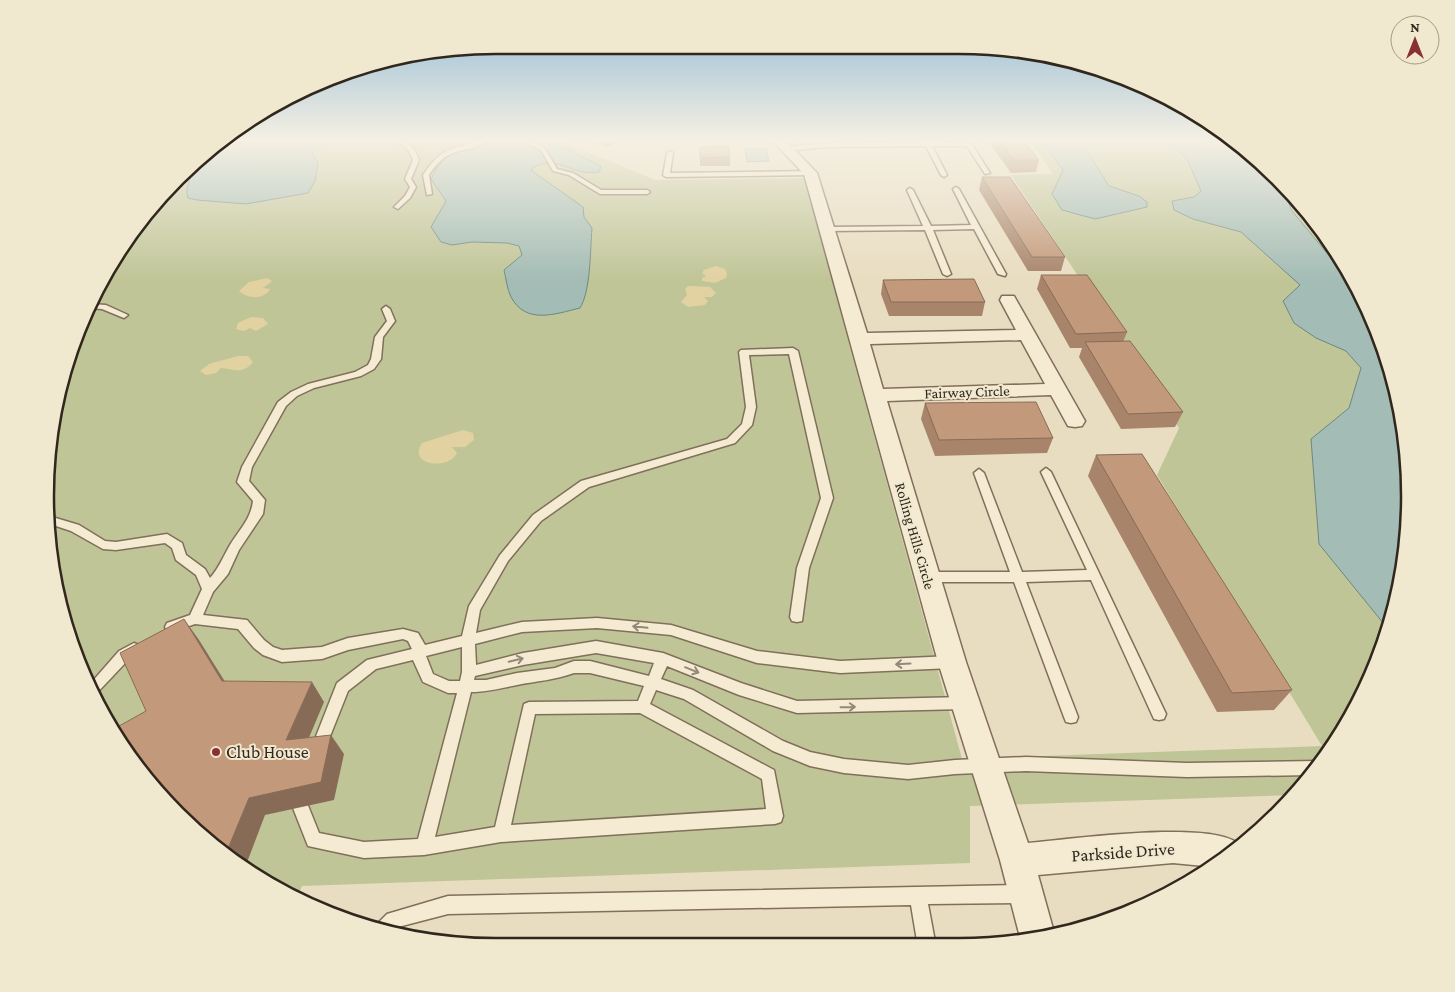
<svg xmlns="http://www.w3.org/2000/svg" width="1455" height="992" viewBox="0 0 1455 992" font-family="'Crimson Pro',serif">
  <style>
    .green { fill: #c0c597 }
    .sand { fill: #e2d1a1 }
    .water { fill: #a3bcb5; stroke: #6c8881 }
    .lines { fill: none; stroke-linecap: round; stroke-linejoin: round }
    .lane-casing { stroke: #806f5b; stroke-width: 3 }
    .street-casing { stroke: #806f5b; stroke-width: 3 }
    .lane { fill: #f5ebd3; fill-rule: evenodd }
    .street { fill: #f5ebd3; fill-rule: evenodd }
    .wall { fill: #a8846a }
    .shaded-wall { fill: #886b56 }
    .building { fill: #c3997b; stroke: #886b56 }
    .oneway { stroke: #948978 }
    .poi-dot { fill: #893131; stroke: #f1e8d0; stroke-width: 2 }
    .labels { text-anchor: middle; stroke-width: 4; stroke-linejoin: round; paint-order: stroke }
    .street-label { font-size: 15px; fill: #32271d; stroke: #f1e8d0 }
    .near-poi-label { font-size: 18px; fill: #32271d; stroke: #f1e8d0; text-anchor: start }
    .near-street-label { font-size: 18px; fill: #32271d; stroke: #f1e8d0 }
    .rim { fill: none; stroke: #32271d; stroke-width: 2.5 }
  </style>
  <rect width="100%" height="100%" fill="#e9ddc1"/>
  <path class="green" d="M224 141H561L656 180 804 178 962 759 1322 746 1157 475 1179 428 1011 175 1053 174 1030 141H1227L1278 177 1334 245 1376 323 1401 408 1410 496 1401 584 1376 668 1334 746 1294 795 970 806V863L302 886 296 900 177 815 105 721 54 584 46 466 79 324 138 221Z"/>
  <g class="sand">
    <path d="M716 266 725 269 727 274 726 278 715 283 702 281V278L706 276 702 273 704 270Z"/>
    <path d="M267 278 272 281 263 288 270 289C264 300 248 299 239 291L249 282Z"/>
    <path d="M688 286 710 287 716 293 712 297H704L708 301 705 305 688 307 681 302 687 295 685 289Z"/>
    <path d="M251 317 263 318 268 324 256 331 250 328 244 331 236 329 238 323Z"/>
    <path d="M238 356H248L253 362C243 375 233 369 221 368L216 373 206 375 200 371 209 364Z"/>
    <path d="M463 430 473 433 474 440 465 447H452L457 453C448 471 407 465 422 443Z"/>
  </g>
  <g class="water">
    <path d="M253 141H325L312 154 318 163 315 181 308 193 246 204 197 200 188 198C186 192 187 188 189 182 197 153 227 146 253 141Z"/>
    <path d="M493 141H550L601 166 599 172C570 177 560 153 532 168V171L583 207 584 217 592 228C590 251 591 290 580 308 555 314 526 325 511 297 507 289 506 278 504 270L522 255 519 246 507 243 472 242 452 245 441 242 431 227 446 201 431 179C448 145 461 153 493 141Z"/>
    <path d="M1041 141H1081L1109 186 1139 196 1147 202V207L1095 219 1062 210 1052 194 1063 170Z"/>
    <path d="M1167 141H1227L1278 177 1288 189 1286 197 1292 211 1360 293 1376 323 1401 408 1410 496 1401 584 1388 629 1319 544 1311 439 1349 408 1361 368 1346 351 1316 338 1294 323 1283 301 1300 285 1241 232 1193 219 1174 210 1172 201 1194 197 1201 191 1187 159Z"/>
    <path d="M745 149H766L769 161 747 162Z"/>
  </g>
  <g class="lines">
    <g class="lane-casing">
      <g id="lane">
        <path d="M398 141H405L414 149 419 160 411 179 416 187 410 198 398 209 394 207 405 196 410 187 405 179 413 160 409 151Z"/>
        <path d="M478 141H487C462 157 451 142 429 175L432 194 427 195 423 175C441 148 449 150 478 141Z"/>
        <path d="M522 141C543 140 548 153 557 169L573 173 601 190H647L650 192 647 194H600L569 175 553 171 541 150Z"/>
        <path d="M923 141 971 143 990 173 985 174 967 146H932L947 175 944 177 941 175 926 146 827 147 786 151 783 149 786 147 827 143 924 142Z"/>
        <path d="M670 151 673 153 670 173 810 171 813 173 810 175 666 177 663 175 667 153Z"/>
        <path d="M956 187 959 189 1006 274 1005 276 998 274 974 229 933 230 951 274 947 276 943 274 925 230 827 231 823 229 827 227 923 226 907 190 910 188 913 190 931 226 971 225 953 189Z"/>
        <path d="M1301 205 1334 245 1339 254H1334L1298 207Z"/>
        <path d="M91 304 106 305 128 315 124 318 102 309 88 308Z"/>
        <path d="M386 306 390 309 395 321 383 337 381 359 374 369 361 376 314 388 297 396 286 406 252 467 249 481 265 500 263 514 239 550 228 574 213 592 203 615 247 620 264 640 273 647 282 650 322 647 348 638 403 629 418 633 425 645 462 636 469 606 500 555 533 515 581 481 727 439 742 424 746 407 739 352 741 350 793 348 798 351 833 498 809 568 802 621 797 622 792 621 790 617 797 568 821 498 789 354 749 355 756 407 752 425 735 443 589 487 541 521 508 561 480 610 476 633 522 622 597 618 671 625 757 651 840 661 952 656 957 658 959 662 957 666 952 668 840 673 757 663 671 635 597 628 522 632 475 644 476 665 523 653 596 641 663 653 741 683 797 701 965 697 970 699 972 703 970 707 965 709 797 713 739 695 667 666 661 679 693 690 783 741 810 752 844 759 908 765 955 760 1026 757 1187 763 1317 761 1321 762 1310 775 1187 777 1026 771 955 774 908 779 844 773 810 766 773 751 684 699 656 690 650 704 774 770 783 816 781 822 775 824 501 842 424 855 364 858 308 846 293 808 295 803 301 800 307 803 319 833 364 842 418 839 457 693H448L423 682 413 660 376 669 348 691 323 754 318 756 313 754 311 749 337 683 367 660 412 649 408 641 403 639 348 650 322 659 282 662 263 655 254 648 238 629 195 624 172 632 167 631 165 627 167 623 190 615 202 589 196 575 176 560 172 548 165 543 116 550 103 549 71 531 50 524 49 516 79 525 105 541 116 542 167 534 182 543 186 555 205 569 210 578C219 568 223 557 230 545 239 530 251 519 253 501L237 482 242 467 278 402 291 392 308 384 355 372 368 365 371 359 375 337 387 321 382 309ZM462 647V672L460 681H449L433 674 426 656ZM596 653 654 663 649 676 590 661H574L555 668 517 673 486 680H474L475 676 523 665ZM574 673H590L644 686 638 701 529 702 524 704 495 827 435 837 471 692C487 692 501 688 517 685 537 681 555 680 574 673ZM640 713 762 779 766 809 511 825 535 714Z"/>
        <path d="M1046 468 1051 472 1166 714 1164 719 1159 720 1154 719 1091 580 1026 582 1078 717 1076 722 1071 723 1066 722 1064 717 1014 582H927L923 580 921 577 923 574 927 572H1010L974 473 979 469 984 473 1022 572 1087 570 1041 472Z"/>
        <path d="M134 643 139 645 141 649 139 653 129 659 95 695 91 683 119 651Z"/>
        <path d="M1024 885 1030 888 1033 894 1030 900 1024 903 928 904 936 947H918L911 905 448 914 398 927 392 933 374 927 387 914 448 896Z"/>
      </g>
    </g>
    <g class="street-casing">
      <path id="street" d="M773 141H786L817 173 867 333 1016 330 1000 300 1002 296H1014L1085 421 1082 426 1075 427 1068 426 1051 395 887 401 966 662 1028 843C1064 840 1220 818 1240 846L1214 867 1173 863 1038 875 1055 936 1021 941 1000 860 938 662 804 174ZM1021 340 1045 384 883 389 870 344Z"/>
    </g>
    <use href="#lane" class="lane"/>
    <use href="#street" class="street"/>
  </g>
  <g class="wall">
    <path d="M589 141H620L606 147Z"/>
    <path d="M988 141H1024L1039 160 1036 172 1011 173Z"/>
    <path d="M700 147 730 157V166H700Z"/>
    <path d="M982 177 1065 257 1061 271H1028L979 190Z"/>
    <path d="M1041 275 1127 332 1123 342 1183 412 1175 427 1121 429 1079 357 1082 348H1070L1037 289Z"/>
    <path d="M883 280 985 302 982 316H889L881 294Z"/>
    <path d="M925 403 1053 438 1047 453 935 456 921 419Z"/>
    <path d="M1096 455 1292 690 1274 710 1217 712 1088 476Z"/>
  </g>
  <g class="shaded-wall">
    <path d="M606 141H620L606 147Z"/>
    <path d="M184 619 199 640 237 701 222 681Z"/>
    <path d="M312 682 324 702 300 759 286 740Z"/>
    <path d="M331 735 344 754 334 800 265 815 246 865 227 851 249 798Z"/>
  </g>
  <g class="building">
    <path d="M1000 141H1024L1039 160H1014Z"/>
    <path d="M728 146 730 157 700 158V147Z"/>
    <path d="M982 177H1010L1065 257H1032Z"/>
    <path d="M1041 275H1087L1127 332 1076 334Z"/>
    <path d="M974 279 985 302H891L883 280Z"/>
    <path d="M1130 341 1183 412 1128 414 1085 342Z"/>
    <path d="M1036 402 1053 438 939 440 925 403Z"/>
    <path d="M1142 454 1292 690 1232 693 1096 455Z"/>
    <path d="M184 619 222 681 312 682 286 740 331 735 321 782 249 798 227 851 177 815 112 730 146 711 120 653Z"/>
  </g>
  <defs><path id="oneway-shaft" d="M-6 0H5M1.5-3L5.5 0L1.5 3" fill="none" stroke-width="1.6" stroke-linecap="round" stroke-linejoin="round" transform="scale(1.25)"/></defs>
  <g class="oneway">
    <use href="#oneway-shaft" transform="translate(640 627) rotate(-174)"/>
    <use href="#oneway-shaft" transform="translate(516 660) rotate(-14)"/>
    <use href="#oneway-shaft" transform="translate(903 664) rotate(177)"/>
    <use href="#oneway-shaft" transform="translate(692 670) rotate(22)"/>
    <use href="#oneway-shaft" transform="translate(848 707) rotate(-1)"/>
  </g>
  <linearGradient id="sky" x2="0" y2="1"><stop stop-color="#8cb7d4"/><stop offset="0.5" stop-color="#f5f0e3"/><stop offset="1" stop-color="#f5f0e3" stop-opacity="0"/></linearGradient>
  <rect width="1455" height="280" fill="url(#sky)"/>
  <circle class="poi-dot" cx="216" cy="752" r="5"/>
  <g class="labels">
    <g class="street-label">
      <text transform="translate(967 392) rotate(-2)" y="5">Fairway Circle</text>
      <text transform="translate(915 536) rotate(74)" y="5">Rolling Hills Circle</text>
    </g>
    <g class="near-poi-label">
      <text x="226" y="758">Club House</text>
    </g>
    <g class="near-street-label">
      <text transform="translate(1123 852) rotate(-4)" y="6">Parkside Drive</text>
    </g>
  </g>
  <path d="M0 0H1455V992H0ZM496 54H959A442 442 0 0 1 1401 496V496A442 442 0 0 1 959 938H496A442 442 0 0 1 54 496V496A442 442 0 0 1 496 54Z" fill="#f1e8d0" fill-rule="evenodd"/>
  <path class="rim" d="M496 54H959A442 442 0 0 1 1401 496V496A442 442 0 0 1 959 938H496A442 442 0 0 1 54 496V496A442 442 0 0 1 496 54Z"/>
  <g transform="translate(1415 40)"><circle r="24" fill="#f1e8d0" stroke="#a59b88"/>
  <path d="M0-4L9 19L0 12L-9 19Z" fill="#893131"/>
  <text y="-8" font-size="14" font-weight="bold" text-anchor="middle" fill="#32271d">N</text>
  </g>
</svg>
